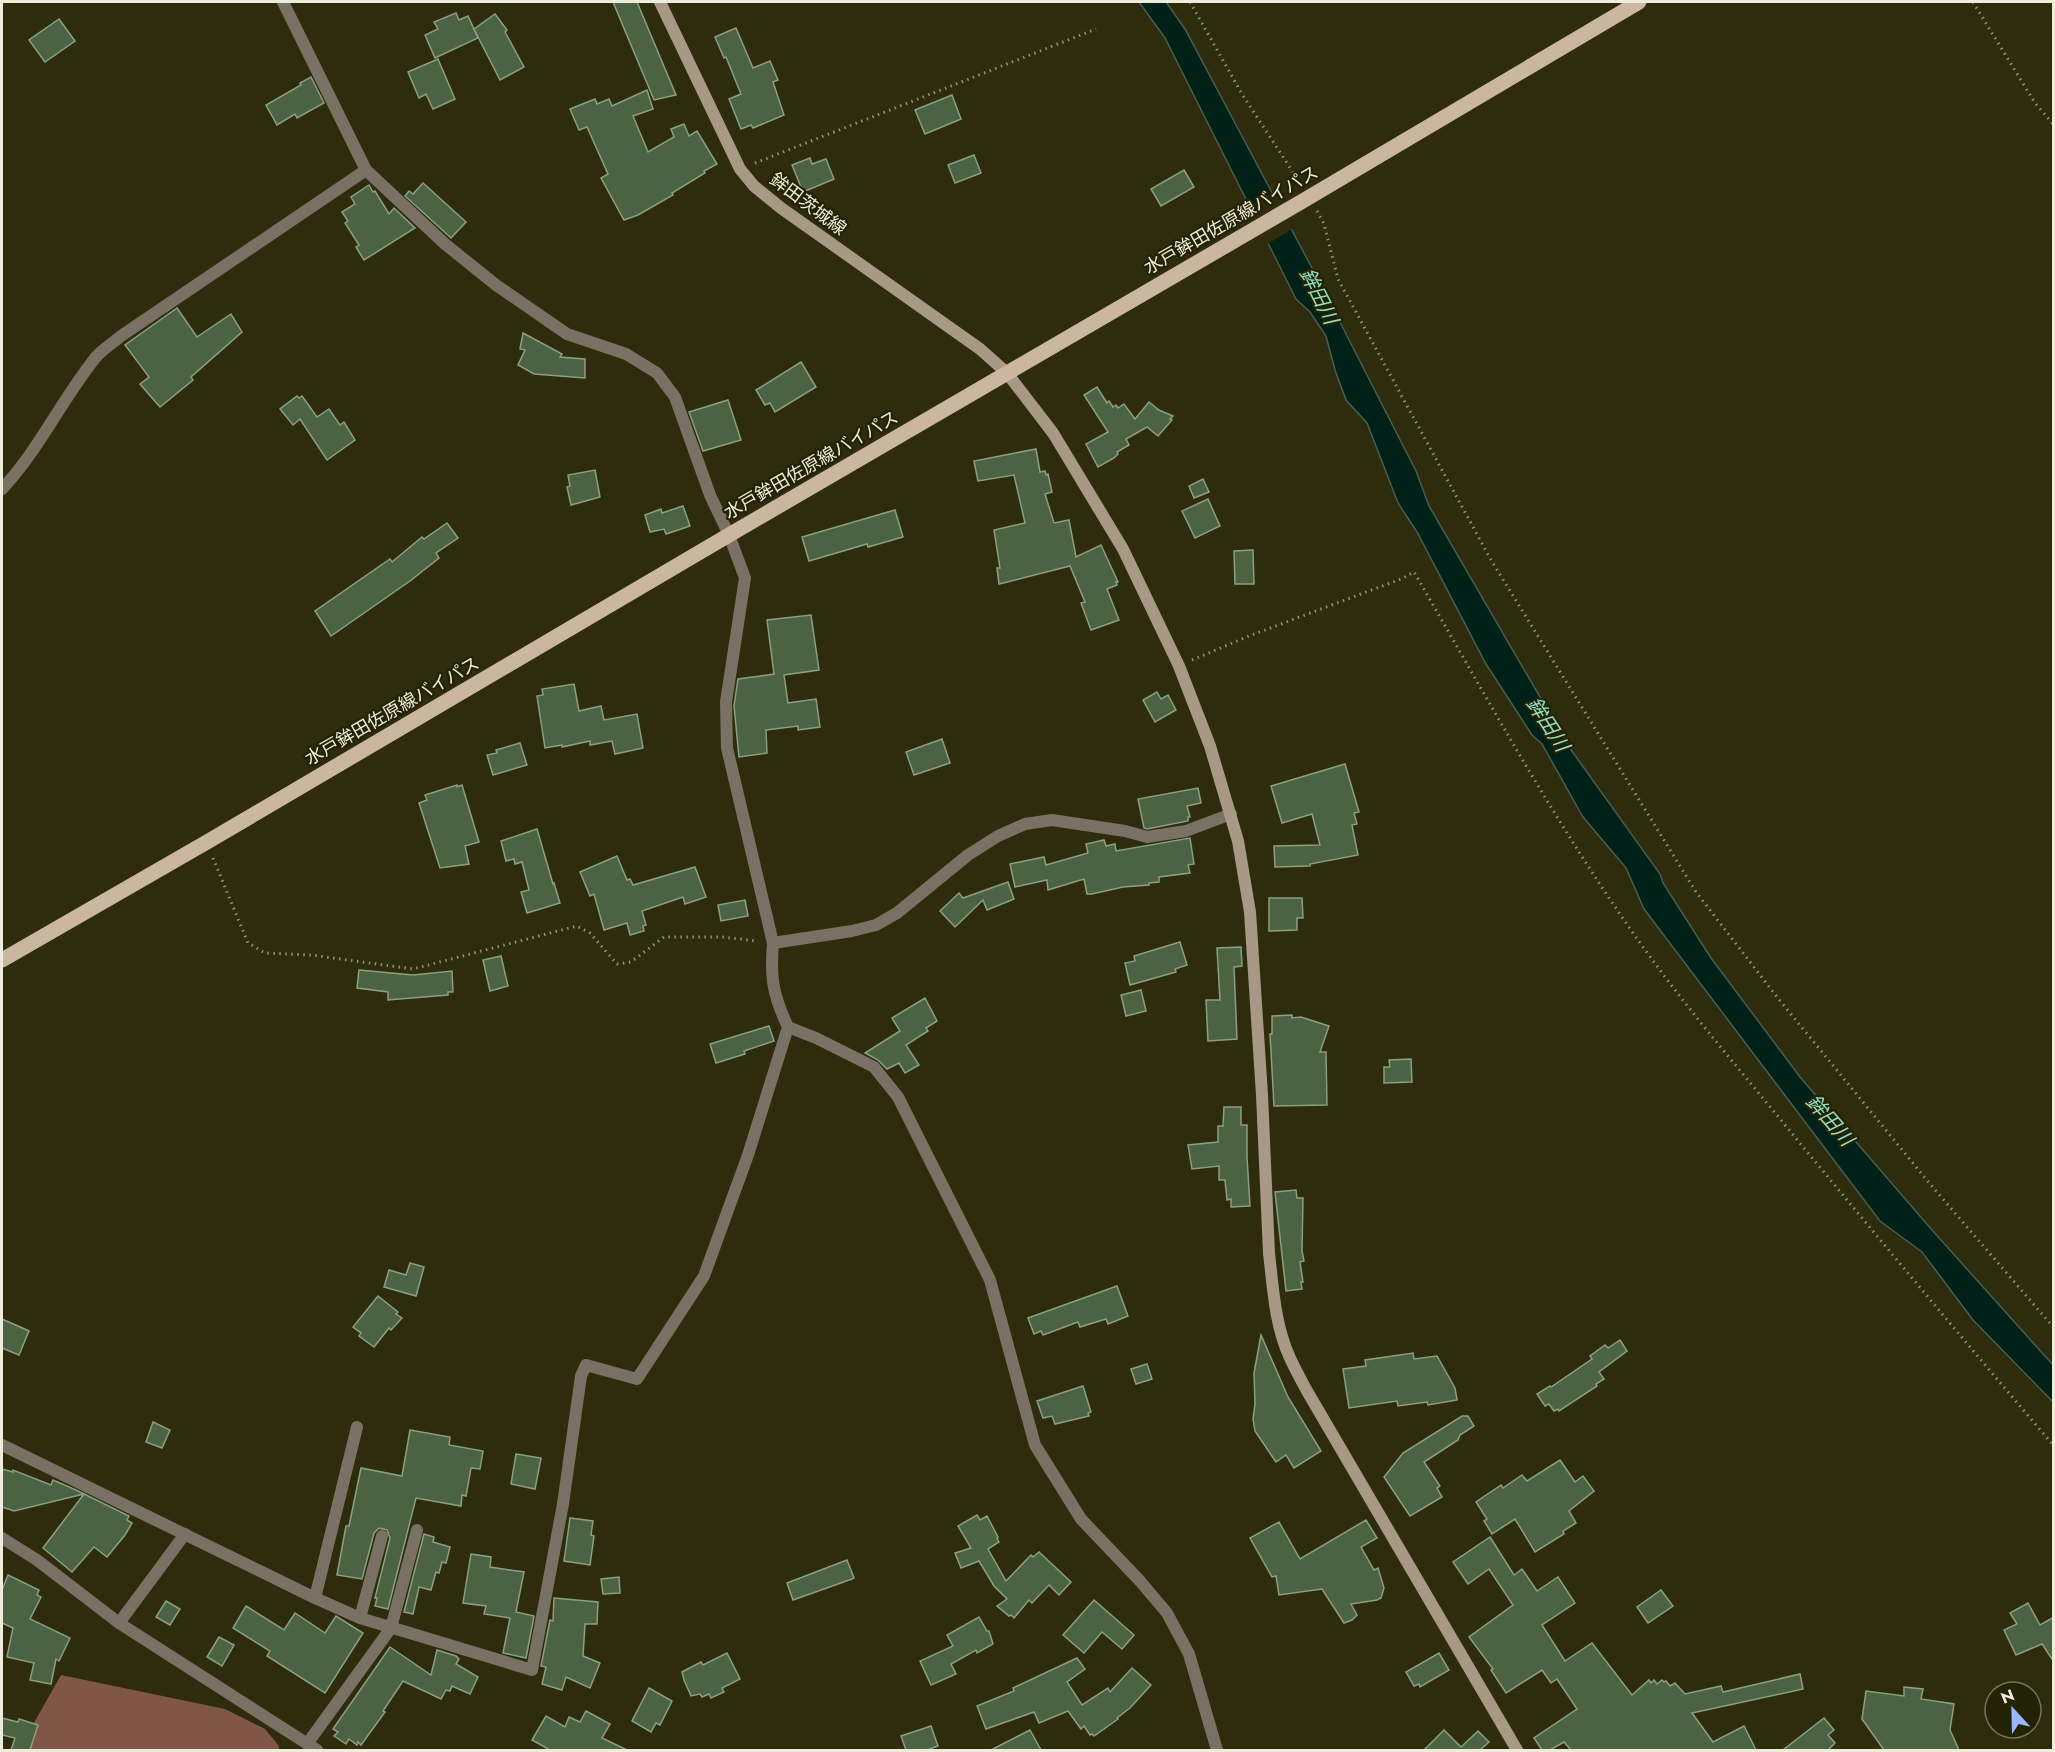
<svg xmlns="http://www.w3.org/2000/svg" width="2055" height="1752" viewBox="0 0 2055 1752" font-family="Jost,'Noto Sans JP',sans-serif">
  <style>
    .forest { fill: #805649 }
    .water { fill: #002117; stroke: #475e52; stroke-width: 1.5 }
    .pier { fill: #2e2c0d }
    .building { fill: #4b6342; stroke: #8b9f83; stroke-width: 1.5 }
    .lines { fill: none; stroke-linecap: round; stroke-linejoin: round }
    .path { stroke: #929078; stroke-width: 3; stroke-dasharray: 1.5 4.5; stroke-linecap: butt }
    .street { stroke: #7a7165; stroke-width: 12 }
    .secondary { stroke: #a89886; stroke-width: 12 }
    .primary { stroke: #cbb79f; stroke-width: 15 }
    .labels { text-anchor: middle; stroke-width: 4.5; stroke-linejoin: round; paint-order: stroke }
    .street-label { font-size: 18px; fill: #eeeddb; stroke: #242204 }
    .water-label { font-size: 20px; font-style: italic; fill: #91e1c5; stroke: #242204 }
  </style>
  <rect width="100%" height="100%" fill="#2e2c0d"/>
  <path class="forest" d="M61 1675 225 1709 265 1729 279 1746V1750H24L31 1728Z"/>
  <path class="water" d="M1139 2H1166L1185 29 1321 285 1416 471 1429 506 1569 747 1660 874 1663 883 1711 958 1800 1077 1932 1230 2053 1365V1402L1973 1320 1922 1252 1880 1221 1644 909 1626 868 1583 817 1542 744 1532 735 1486 664 1417 532 1398 503 1367 423 1346 400 1335 370 1326 336 1310 312 1296 299 1165 38Z"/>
  <path class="pier" d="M1275 192 1294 228 1266 245 1248 208Z"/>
  <g class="building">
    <path d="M613 2H637L676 95 654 100Z"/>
    <path d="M456 13 459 20 468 16 478 38 435 58 425 35 438 29 434 22Z"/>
    <path d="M495 14 507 30 505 32 524 67 500 80 474 29Z"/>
    <path d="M59 19 75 41 45 62 29 40Z"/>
    <path d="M736 28 753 68 770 61 778 80 773 82 784 115 753 128 751 125 741 129 729 99 741 94 726 57 724 58 715 37Z"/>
    <path d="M438 59 455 99 433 109 426 94 419 98 408 72Z"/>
    <path d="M311 77 324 103 297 118 295 114 277 125 266 105 301 85 300 83Z"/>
    <path d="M647 90 653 109 633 116 648 152 674 137 671 129 684 124 689 136 697 131 717 164 704 171 705 173 672 193 673 195 638 215 624 220 601 178 608 174 587 127 579 130 570 109 595 99 597 104 609 99 612 106Z"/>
    <path d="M952 95 961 119 925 134 915 110Z"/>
    <path d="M974 155 981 173 955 183 948 165Z"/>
    <path d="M810 158 812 164 826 159 834 179 803 192 792 165Z"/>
    <path d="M1184 170 1194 187 1161 206 1151 189Z"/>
    <path d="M423 183 466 222 451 238 405 196 409 191 413 194Z"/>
    <path d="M369 185 373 192 375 191 389 214 394 208 415 228 364 260 356 247 359 245 345 223 348 221 342 212 355 204 351 197Z"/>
    <path d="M177 308 197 337 231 314 242 332 191 377 193 380 160 407 140 384 149 377 125 345Z"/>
    <path d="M523 333 562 354 560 357 585 359V378L534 374 518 365 525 350 520 349Z"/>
    <path d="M801 362 816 387 775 412 770 403 765 405 756 390Z"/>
    <path d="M1097 387 1107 403 1109 401 1113 407 1116 405 1118 408 1124 404 1135 419 1149 402 1159 410 1173 416 1170 419 1172 420 1158 436 1147 427 1126 439 1129 445 1117 452 1118 454 1114 458 1098 467 1086 444 1108 432 1084 395Z"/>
    <path d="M297 396 299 398 302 396 317 417 329 409 340 425 344 422 355 440 327 460 300 419 293 425 280 409Z"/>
    <path d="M728 400 741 440 703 451 689 412Z"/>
    <path d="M1036 449 1040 472 1045 471 1046 475 1048 474 1052 492 1045 494 1054 523 1069 520 1076 557 1101 545 1118 582H1116L1117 585 1107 589 1119 620 1091 630 1081 603 1085 602 1070 566 999 584 997 568H1000L994 530 1025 523 1014 475 978 481 974 461Z"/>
    <path d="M595 470 600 497 571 505 567 487 570 486 568 475Z"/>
    <path d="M1203 479 1209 492 1194 498 1189 486Z"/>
    <path d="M1208 499 1220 526 1195 538 1182 511Z"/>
    <path d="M683 506 690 526 666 534 664 529 650 532 645 515 661 509 662 513Z"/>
    <path d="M895 510 903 537 868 547 867 544 809 561 802 537Z"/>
    <path d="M447 523 458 538 436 553 439 558 410 581 331 636 315 611 390 559 392 562 422 537 424 539Z"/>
    <path d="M1253 550 1254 584H1235L1234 551Z"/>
    <path d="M811 615 819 670 784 675 788 703 816 699 820 727 798 730V726L766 730 767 753 739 757 734 706 738 679 774 674 767 620Z"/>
    <path d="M574 684 579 711 601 706 604 720 637 714 643 748 615 754 612 741 590 745V741L562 747V745L545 748 537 696 543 695 542 689Z"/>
    <path d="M1157 692 1161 699 1168 695 1176 710 1155 722 1143 700Z"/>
    <path d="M942 739 950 763 914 775 906 752Z"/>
    <path d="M520 743 527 765 493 775 487 755 497 753 496 750Z"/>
    <path d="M1345 764 1359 812 1354 813 1357 824 1352 825 1358 855 1310 864V866L1275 867 1274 846 1320 845 1312 814 1282 823 1271 786Z"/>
    <path d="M457 785V787L462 785 479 842 465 846 469 864 440 868 419 803 427 800 425 795Z"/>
    <path d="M1198 788 1201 803 1187 806 1190 817H1188V821L1147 829 1144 828 1138 799Z"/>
    <path d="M537 829 553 884 554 883 560 903 527 913 521 892 529 890 522 862 515 864 514 859 506 861 501 841Z"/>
    <path d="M1190 838 1194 864 1188 865 1190 873 1159 877V882L1149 883V885L1123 887 1092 894H1087L1084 879 1048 890 1047 880 1015 887 1010 864 1044 857 1046 865 1088 853 1086 844 1104 840 1106 846 1115 844 1116 851Z"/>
    <path d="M617 856 627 880 630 879 633 885 695 867 706 897 685 904 683 897 642 911 646 925 643 926 644 931 630 935 627 923 604 930 594 894 590 896 580 872Z"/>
    <path d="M1008 882 1014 899 987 910 983 900 955 927 940 911 959 893 963 898Z"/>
    <path d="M1269 898H1302L1303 918H1297V930L1269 931Z"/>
    <path d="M745 900 748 916 721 921 718 905Z"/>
    <path d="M1180 942 1187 965 1175 969 1176 972 1130 985 1125 963 1135 961 1134 956Z"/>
    <path d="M1241 947 1242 966 1234 967 1237 1039 1208 1041 1206 1000H1220L1217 948Z"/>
    <path d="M501 956 508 986 490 991 483 960Z"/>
    <path d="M359 970 413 975 452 971 453 992H448V995L388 1000V992L357 988Z"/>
    <path d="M1141 990 1146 1011 1126 1016 1121 995Z"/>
    <path d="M925 998 937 1021 926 1028 928 1031 906 1045 919 1065 905 1073 899 1063 887 1069 878 1060 865 1053 900 1031 892 1018Z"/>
    <path d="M1292 1015V1018L1301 1017 1329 1026 1320 1052H1326L1327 1105 1274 1106 1270 1034H1272V1016Z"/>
    <path d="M769 1026 774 1041 744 1051 745 1054 716 1063 710 1044Z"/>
    <path d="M1411 1059 1412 1082 1384 1083V1067H1390L1389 1060Z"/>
    <path d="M1224 1107H1241V1125H1247V1157L1250 1206 1231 1207V1199L1227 1200 1225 1180H1219V1166L1192 1169 1188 1145 1218 1142V1126H1223Z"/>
    <path d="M1296 1190 1297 1198H1303L1302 1251 1304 1261 1300 1262 1303 1282H1301L1302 1289 1286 1291 1275 1192Z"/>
    <path d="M410 1263 424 1267 416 1296 384 1287 389 1270 406 1275Z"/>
    <path d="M1117 1286 1128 1316 1108 1324 1106 1319 1080 1327 1078 1322 1043 1335 1041 1331 1034 1334 1028 1318Z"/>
    <path d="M378 1296 398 1312 396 1314 402 1318 391 1330 389 1328 374 1347 359 1336 361 1333 353 1327Z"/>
    <path d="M2 1319 29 1331 19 1355 2 1348Z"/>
    <path d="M1261 1335 1288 1397 1321 1451 1294 1468 1286 1455 1276 1462 1255 1431 1253 1419 1255 1404 1254 1373Z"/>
    <path d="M1620 1340 1627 1351 1599 1372 1604 1379 1596 1384 1597 1386 1559 1411 1558 1409 1554 1411 1549 1404 1545 1406 1537 1394 1550 1386 1551 1387 1592 1359 1590 1356 1605 1345 1608 1348Z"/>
    <path d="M1413 1353 1414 1359 1437 1356 1455 1388 1457 1400 1428 1405 1427 1402 1398 1406 1397 1401 1349 1408 1343 1369 1366 1366 1365 1360Z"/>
    <path d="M1147 1364 1152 1379 1136 1384 1131 1369Z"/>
    <path d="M1083 1386 1091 1412 1088 1413 1089 1416 1055 1424 1052 1416 1043 1418 1037 1401Z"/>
    <path d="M1462 1416H1468L1474 1426 1460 1435 1458 1440 1424 1462 1440 1486 1437 1488 1442 1497 1410 1516 1384 1477 1403 1453Z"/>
    <path d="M153 1422 170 1430 162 1448 146 1442Z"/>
    <path d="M410 1430 450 1437 449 1445 483 1451 480 1469 471 1468 466 1496 462 1495 461 1506 416 1498 388 1609 375 1606 377 1598H375L390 1538 387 1530 379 1528 374 1533 362 1579 337 1575 346 1526H349L361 1468 402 1476Z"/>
    <path d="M516 1454 541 1458 535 1489 511 1484Z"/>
    <path d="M1560 1460 1575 1482 1583 1476 1594 1491 1569 1511 1576 1523 1563 1531 1564 1534 1535 1552 1515 1519 1492 1534 1484 1521 1487 1519 1476 1502 1501 1485 1503 1488 1522 1475 1527 1481Z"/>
    <path d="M2 1469 13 1472V1470L51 1485 53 1480 76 1490 129 1516 127 1520 132 1523 125 1535 107 1557 94 1547 72 1572 43 1548 84 1494 14 1511 2 1507Z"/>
    <path d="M977 1515 980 1520 987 1516 998 1537 997 1538 999 1542 988 1549 1006 1581 1031 1555 1033 1557 1039 1552 1071 1582 1059 1595 1049 1585 1032 1603 1029 1600 1014 1618 1011 1615 1009 1616 997 1606 1007 1599 994 1586 979 1561 961 1568 955 1553 971 1548 958 1526Z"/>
    <path d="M570 1518 593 1521 591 1535 594 1536 590 1565 564 1561Z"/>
    <path d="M1366 1520 1377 1538 1361 1547 1374 1570 1378 1568 1384 1588 1381 1598 1377 1600 1351 1604 1357 1615 1352 1620 1344 1623 1322 1589 1279 1595 1276 1576 1272 1577 1250 1538 1279 1522 1300 1559Z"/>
    <path d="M424 1534 434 1537 433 1542 450 1547 446 1563 442 1562 439 1573 436 1572 431 1590 419 1587 413 1614 404 1612Z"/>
    <path d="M1490 1537 1514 1575 1522 1569 1537 1591 1558 1577 1575 1603 1542 1625 1565 1661 1592 1643 1632 1695 1649 1680 1651 1683 1654 1680 1657 1684 1662 1680 1664 1682 1666 1681 1670 1686 1675 1683 1685 1694 1721 1686 1723 1692 1800 1674 1803 1689 1692 1713 1713 1742 1744 1726 1756 1750H1571L1564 1742 1550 1750H1542L1534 1738 1577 1709 1557 1679 1551 1683 1542 1670 1506 1693 1491 1670 1493 1669 1469 1637 1513 1605 1489 1569 1468 1584 1453 1562Z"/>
    <path d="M471 1554 491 1557 490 1567 524 1572 516 1612 534 1616 526 1658 503 1653 510 1618 484 1614 486 1606 463 1603Z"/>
    <path d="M847 1560 854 1578 852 1579 793 1600 787 1583Z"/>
    <path d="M8 1575 39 1590 37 1595 41 1597 30 1619 70 1638 59 1661 56 1659 51 1684 30 1680 34 1663 7 1657 13 1628 2 1623V1590Z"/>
    <path d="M619 1577 620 1593 603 1594 601 1579Z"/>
    <path d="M1661 1590 1673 1606 1648 1623 1637 1607Z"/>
    <path d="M554 1598 598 1602 597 1624H585L583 1656 600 1663 590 1688 566 1677 562 1690 542 1684 546 1667 541 1666 550 1620 553 1621Z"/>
    <path d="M1094 1600 1134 1635 1122 1649 1102 1632 1084 1653 1063 1635Z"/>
    <path d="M166 1601 180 1609 170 1625 156 1617Z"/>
    <path d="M2028 1603 2040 1625 2054 1617V1662L2042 1644 2016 1655 2004 1630 2017 1624 2010 1613Z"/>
    <path d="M246 1606 284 1630 295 1613 325 1633 336 1616 363 1633 325 1693 267 1656 270 1651 233 1628Z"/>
    <path d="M979 1617 987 1631H989L993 1644 977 1653 976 1650 951 1664 956 1674 931 1685 920 1661 953 1646 947 1635Z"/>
    <path d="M219 1637 234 1645 222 1666 207 1657Z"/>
    <path d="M390 1647 431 1675 437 1650 456 1656 459 1659 456 1664 478 1677 470 1694 452 1686 450 1691 446 1690 441 1699 403 1681 383 1711 385 1712 361 1745 358 1742 357 1745 349 1739 346 1744 334 1736 338 1732 333 1729Z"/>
    <path d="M727 1653 740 1679 722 1688 724 1692 711 1698 709 1694 702 1697 700 1694 691 1696 684 1680 682 1672 701 1662 703 1665Z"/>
    <path d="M1439 1653 1449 1670 1420 1687 1419 1684 1414 1686 1406 1672Z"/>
    <path d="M1077 1658 1085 1669 1067 1682 1082 1705 1108 1688 1110 1692 1132 1668 1151 1685 1130 1708 1117 1718 1118 1719 1094 1736 1092 1734 1090 1735 1084 1726 1081 1729 1068 1711 1039 1723 1034 1712 986 1729 977 1706 1014 1691 1013 1688Z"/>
    <path d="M1904 1687 1923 1689 1921 1699 1954 1704 1950 1730 1959 1750H1884L1862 1719 1866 1691 1904 1696Z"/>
    <path d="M649 1688 672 1701 660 1725 656 1723 651 1732 632 1721Z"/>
    <path d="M586 1711 610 1724 602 1738 627 1750H550L532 1740 546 1716 565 1727 569 1717 580 1722Z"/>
    <path d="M2 1718 18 1722 19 1719 38 1725 30 1750H11L15 1738 2 1735Z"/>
    <path d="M1824 1718 1834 1730 1828 1735 1835 1743 1828 1750H1783Z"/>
    <path d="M931 1726 938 1746 927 1750H906L901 1736Z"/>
    <path d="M1030 1730 1041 1750H991Z"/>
    <path d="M1444 1730 1461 1747 1478 1731 1489 1742 1480 1750H1424Z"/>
  </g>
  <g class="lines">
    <g class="path">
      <path d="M1190 2 1242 94 1300 183"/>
      <path d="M1973 2 2035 103 2054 125"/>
      <path d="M755 163 1096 29"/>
      <path d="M1317 211 1324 224 1338 279 1491 560 1696 892 1777 997 1930 1184 2054 1328"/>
      <path d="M1192 660 1249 636 1401 579 1414 572C1486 696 1555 823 1638 940 1686 1008 1741 1071 1794 1136 1880 1240 1966 1343 2054 1446"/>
      <path d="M213 858 248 943 265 953 311 955 413 969 577 926 590 933 617 964 631 962 664 937H722L757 941"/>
    </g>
    <g class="street">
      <path d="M283 2 366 170 445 244 496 285 567 334 626 354 657 373 675 397 710 495 729 535 745 578 726 702 727 748 773 943C770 978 773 995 788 1027L816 1038 874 1067 898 1097 990 1280 1035 1445 1081 1519 1140 1581 1167 1613 1189 1654 1217 1750"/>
      <path d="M2 489C39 450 62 399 96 357 103 349 113 343 121 336L366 170"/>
      <path d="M773 943 852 931 876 925 897 913 968 855 998 836 1025 824 1052 820 1125 831 1147 837 1186 831 1231 814"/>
      <path d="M2 1445 315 1598 360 1618 532 1670 563 1504 581 1376 586 1365 637 1379 704 1276 748 1155 788 1027"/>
      <path d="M2 1538 37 1560 119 1623 317 1750"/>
      <path d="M315 1598 357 1427"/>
      <path d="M360 1618 382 1536"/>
      <path d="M119 1623 185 1534"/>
      <path d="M307 1744 391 1628 417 1530"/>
    </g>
    <path class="secondary" d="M660 2 740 169 754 186 781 208 980 349 1007 373 1053 433 1123 549 1179 666 1210 746 1238 841 1250 912 1262 1095 1269 1253C1273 1288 1275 1326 1290 1358 1295 1369 1301 1380 1307 1391L1517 1750"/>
    <path class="primary" d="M2 960 207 842 729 535 1301 202 1639 2"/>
  </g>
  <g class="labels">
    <g class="street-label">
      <text transform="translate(808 204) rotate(37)" y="6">鉾田茨城線</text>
      <text transform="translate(1231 220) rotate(-30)" y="6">水戸鉾田佐原線バイパス</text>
      <text transform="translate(811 465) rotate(-30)" y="6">水戸鉾田佐原線バイパス</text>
      <text transform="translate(392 711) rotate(-30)" y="6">水戸鉾田佐原線バイパス</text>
    </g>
    <g class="water-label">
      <text transform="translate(1319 296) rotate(63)" y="7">鉾田川</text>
      <text transform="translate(1548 724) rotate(57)" y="7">鉾田川</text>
      <text transform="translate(1830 1120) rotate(49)" y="7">鉾田川</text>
    </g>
  </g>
  <rect width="2055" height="1752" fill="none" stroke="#eeeddb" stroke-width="6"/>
  <g transform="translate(2013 1710) rotate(338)"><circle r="28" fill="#242204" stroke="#75735a" stroke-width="1.5"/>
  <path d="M0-4.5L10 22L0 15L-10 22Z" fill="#99b5fd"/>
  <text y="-9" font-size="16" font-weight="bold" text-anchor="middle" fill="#eeeddb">N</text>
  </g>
</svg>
